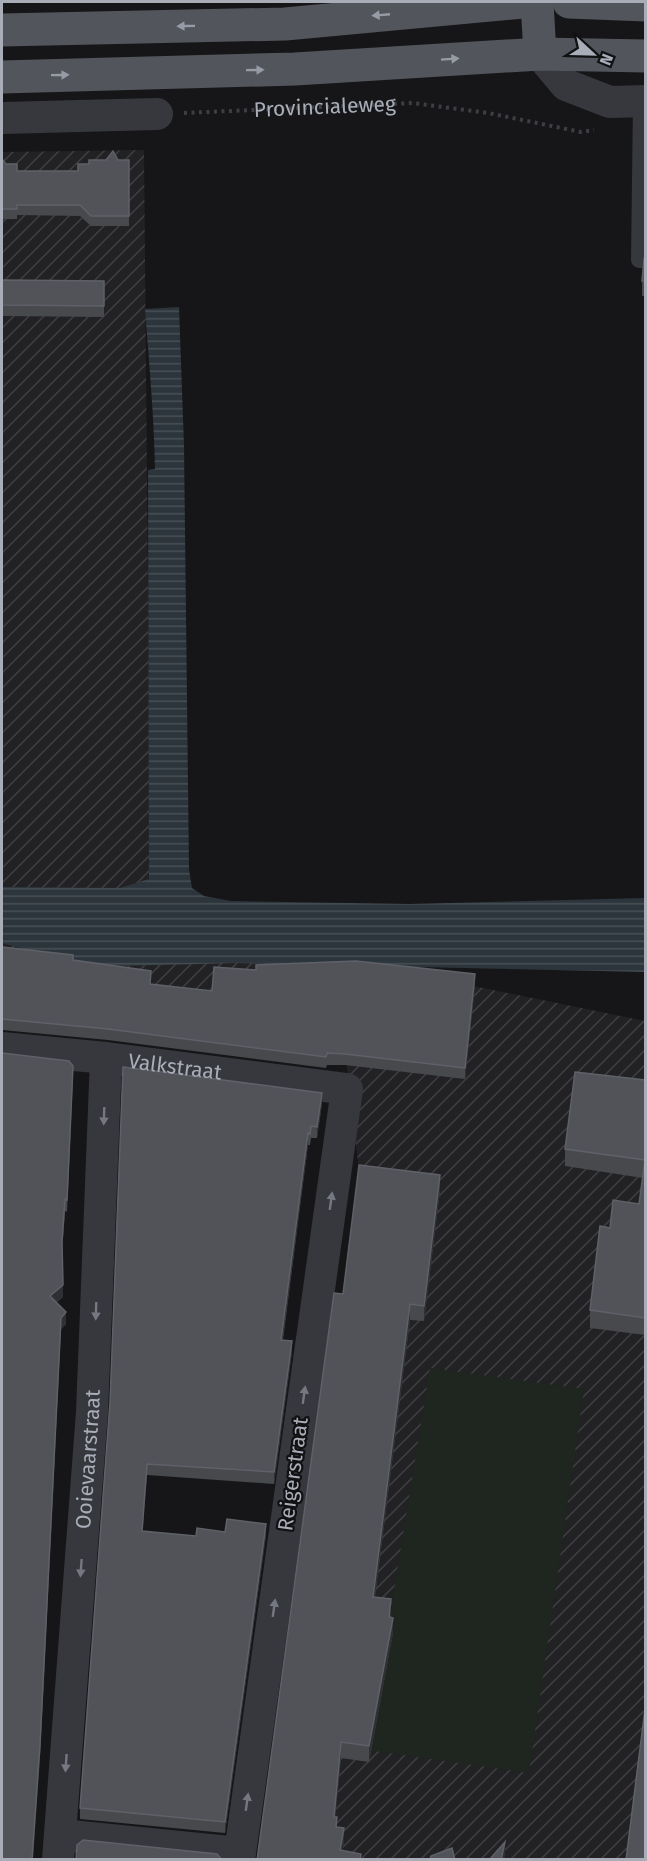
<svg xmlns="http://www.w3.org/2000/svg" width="647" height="1861" viewBox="0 0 647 1861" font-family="'Fira Sans',sans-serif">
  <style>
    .industrial { fill: url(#industrial-furrows) }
    .grass { fill: #1e261f }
    .water { fill: url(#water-rules) }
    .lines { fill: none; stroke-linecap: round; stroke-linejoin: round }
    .path { stroke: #3d3f44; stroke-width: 4; stroke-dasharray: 3 4.5; stroke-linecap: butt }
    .service { stroke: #37383d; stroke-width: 16 }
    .minor { stroke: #37383d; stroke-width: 32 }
    .primary { stroke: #53555c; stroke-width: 33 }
    .wall { fill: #47494d }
    .shaded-wall { fill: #2f3033 }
    .building { fill: #525359; stroke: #5f6168; stroke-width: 1.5 }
    .oneway { fill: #979ba6 }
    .oneway2 { fill: #757881 }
    .labels { text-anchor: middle; stroke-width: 4.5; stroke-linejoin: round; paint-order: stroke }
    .street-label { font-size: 21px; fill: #a8adb8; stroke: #111113 }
  </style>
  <defs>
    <pattern id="industrial-furrows" width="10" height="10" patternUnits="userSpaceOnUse" patternTransform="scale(1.5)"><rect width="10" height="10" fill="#222225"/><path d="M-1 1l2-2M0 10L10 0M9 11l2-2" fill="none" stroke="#3f3f43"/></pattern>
    <pattern id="water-rules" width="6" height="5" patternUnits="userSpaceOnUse" patternTransform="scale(1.5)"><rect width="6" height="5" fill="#2c353c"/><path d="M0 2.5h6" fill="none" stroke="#485056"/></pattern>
  </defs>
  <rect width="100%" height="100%" fill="#161618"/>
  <path class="industrial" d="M144 150 151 920 645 1021V1859H312L388 1421 342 1024 2 956V152Z"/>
  <path class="grass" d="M430 1368 584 1389 529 1773 368 1750Z"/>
  <path class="water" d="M179 307 184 446 189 869 192 888 204 896 231 901 410 904 645 898V972L235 963 85 967 2 943V887L120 888 149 879 148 470 155 469C154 415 149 362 145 309Z"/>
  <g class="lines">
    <path class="path" id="s1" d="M184 113 413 103 488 113 581 132 594 130"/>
    <path class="service" d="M641 101 639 260H646"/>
    <g class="minor">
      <path d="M540 54 566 85 610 102 646 101"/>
      <path d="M2 118 157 114"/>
      <path id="s2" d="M2 1048 106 1058 347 1089 239 1860"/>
      <path d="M61 1835 239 1853"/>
      <path id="s3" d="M58 1860 92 1412 106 1058"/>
    </g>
    <g class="primary">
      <path d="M537 2 540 54"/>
      <path d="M569 2 646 5"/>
      <path d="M2 30 285 24 523 2"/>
      <path d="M2 77 295 69 540 54 646 56"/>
    </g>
  </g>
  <g class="wall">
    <path d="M2 159 6 164 17 171H78L89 164 118 160H129V226H91L80 216 17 215V219H2Z"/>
    <path d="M645 260V296H642V281Z"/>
    <path d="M2 280 104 281V317L2 316Z"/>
    <path d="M2 947 73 960 151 985 212 991 475 986 465 1079 345 1065H327L326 1068 108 1040 2 1030Z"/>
    <path d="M73 1077 67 1212 65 1211 62 1249 63 1297 56 1303 66 1324 61 1329 40 1757 2 1860Z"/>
    <path d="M645 1080V1335L590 1328V1310L639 1204 643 1178 565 1166V1149Z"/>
    <path d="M322 1104 317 1138H311L310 1145H308L283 1340 292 1352 274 1484 147 1475 142 1531 196 1536 225 1532 266 1535 225 1833 80 1819V1808L110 1402Z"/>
    <path d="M440 1190 424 1321 410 1320 375 1597 391 1614 393 1633 369 1762 341 1758 335 1817 337 1827 344 1843 342 1850 361 1860H257L343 1294Z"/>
  </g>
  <g class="shaded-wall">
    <path d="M475 974V986L465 1079V1068Z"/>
    <path d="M73 1066V1077L67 1212V1200Z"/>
    <path d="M322 1093V1104L317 1138V1127Z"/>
    <path d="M308 1133V1145L281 1351V1340Z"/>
    <path d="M440 1175V1190L424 1321V1306Z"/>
    <path d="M65 1199V1211L62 1253V1242Z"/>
    <path d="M63 1285V1297L50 1308V1296Z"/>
    <path d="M410 1304V1320L373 1612V1597Z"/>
    <path d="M66 1312V1324L61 1329 40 1757 33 1860H32L61 1318Z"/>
    <path d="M292 1341V1352L274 1484V1472Z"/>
    <path d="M147 1464V1475L142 1542V1531Z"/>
    <path d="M266 1524V1535L225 1833V1822Z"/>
    <path d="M391 1599V1614L389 1632V1617Z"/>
    <path d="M393 1618V1633L369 1762V1746Z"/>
    <path d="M341 1742V1758L334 1832V1817Z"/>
    <path d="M344 1828V1843L341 1860 340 1850Z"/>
    <path d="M505 1842V1857L504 1860H501Z"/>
  </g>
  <g class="building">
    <path d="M113 151 118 160H129V216H91L80 205H17V209H2V159L6 164H17V171H78V164H89V160H106Z"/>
    <path d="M644 259 645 260V281H642Z"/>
    <path d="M2 280 104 281V306L2 305Z"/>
    <path d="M2 947 73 955V960L151 971 150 984 212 991 214 967 256 970V965L356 961 475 974 465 1068 345 1054 327 1053 326 1057 108 1029 2 1019Z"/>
    <path d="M2 1053 69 1061 73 1066 67 1200 65 1199 62 1242 63 1285 50 1296 66 1312 61 1318 40 1745 32 1860H2Z"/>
    <path d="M123 1067 322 1093 317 1127 311 1126 310 1134 308 1133 281 1340 292 1341 274 1472 147 1464 142 1531 196 1536 197 1528 225 1532 227 1519 266 1524 225 1822 80 1808 110 1402Z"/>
    <path d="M575 1072 645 1080V1318L590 1310 600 1226 610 1228 613 1200 639 1204 645 1160 565 1149Z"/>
    <path d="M359 1165 440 1175 424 1306 410 1304 373 1597 391 1599 389 1617 393 1618 369 1746 341 1742 334 1817H337L336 1827 344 1828 340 1850 361 1854 360 1860H257L334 1293 343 1294Z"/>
    <path d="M645 1709V1860H626Z"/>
    <path d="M83 1840 217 1854 222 1860H76L77 1845Z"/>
    <path d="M505 1842 501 1860H489Z"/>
    <path d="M452 1848 455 1860H430L431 1856Z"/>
  </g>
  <defs><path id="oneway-solid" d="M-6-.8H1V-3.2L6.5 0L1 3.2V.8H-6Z" transform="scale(1.5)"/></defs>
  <g class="oneway">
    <use href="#oneway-solid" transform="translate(381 15) rotate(175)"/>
    <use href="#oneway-solid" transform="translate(186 26) rotate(179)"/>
    <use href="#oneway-solid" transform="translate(450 59) rotate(-4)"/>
    <use href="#oneway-solid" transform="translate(255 70) rotate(-1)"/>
    <use href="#oneway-solid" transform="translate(60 75) rotate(-1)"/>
  </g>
  <g class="oneway2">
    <use href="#oneway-solid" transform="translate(104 1116) rotate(92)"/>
    <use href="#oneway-solid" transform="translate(331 1201) rotate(-82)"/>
    <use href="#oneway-solid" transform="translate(96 1311) rotate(92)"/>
    <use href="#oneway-solid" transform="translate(304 1395) rotate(-82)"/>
    <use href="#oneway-solid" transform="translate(81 1568) rotate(94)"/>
    <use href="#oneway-solid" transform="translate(274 1608) rotate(-82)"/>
    <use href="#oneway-solid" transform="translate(66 1763) rotate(94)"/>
    <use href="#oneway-solid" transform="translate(247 1802) rotate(-82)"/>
  </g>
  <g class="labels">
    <g class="street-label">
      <text dy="7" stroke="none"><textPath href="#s1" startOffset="141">Provincialeweg</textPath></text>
      <text dy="7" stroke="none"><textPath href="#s2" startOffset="174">Valkstraat</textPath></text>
      <text dy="7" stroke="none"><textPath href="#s3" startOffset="402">Ooievaarstraat</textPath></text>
      <text transform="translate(293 1474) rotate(-82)" y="7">Reigerstraat</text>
    </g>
  </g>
  <rect width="647" height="1861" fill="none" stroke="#a8adb8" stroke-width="6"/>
  <g transform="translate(593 54) rotate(112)" stroke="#111113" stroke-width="4.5" paint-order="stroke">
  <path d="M0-4.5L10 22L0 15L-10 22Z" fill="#a8adb8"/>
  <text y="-9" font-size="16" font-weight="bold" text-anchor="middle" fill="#a8adb8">N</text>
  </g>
</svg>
